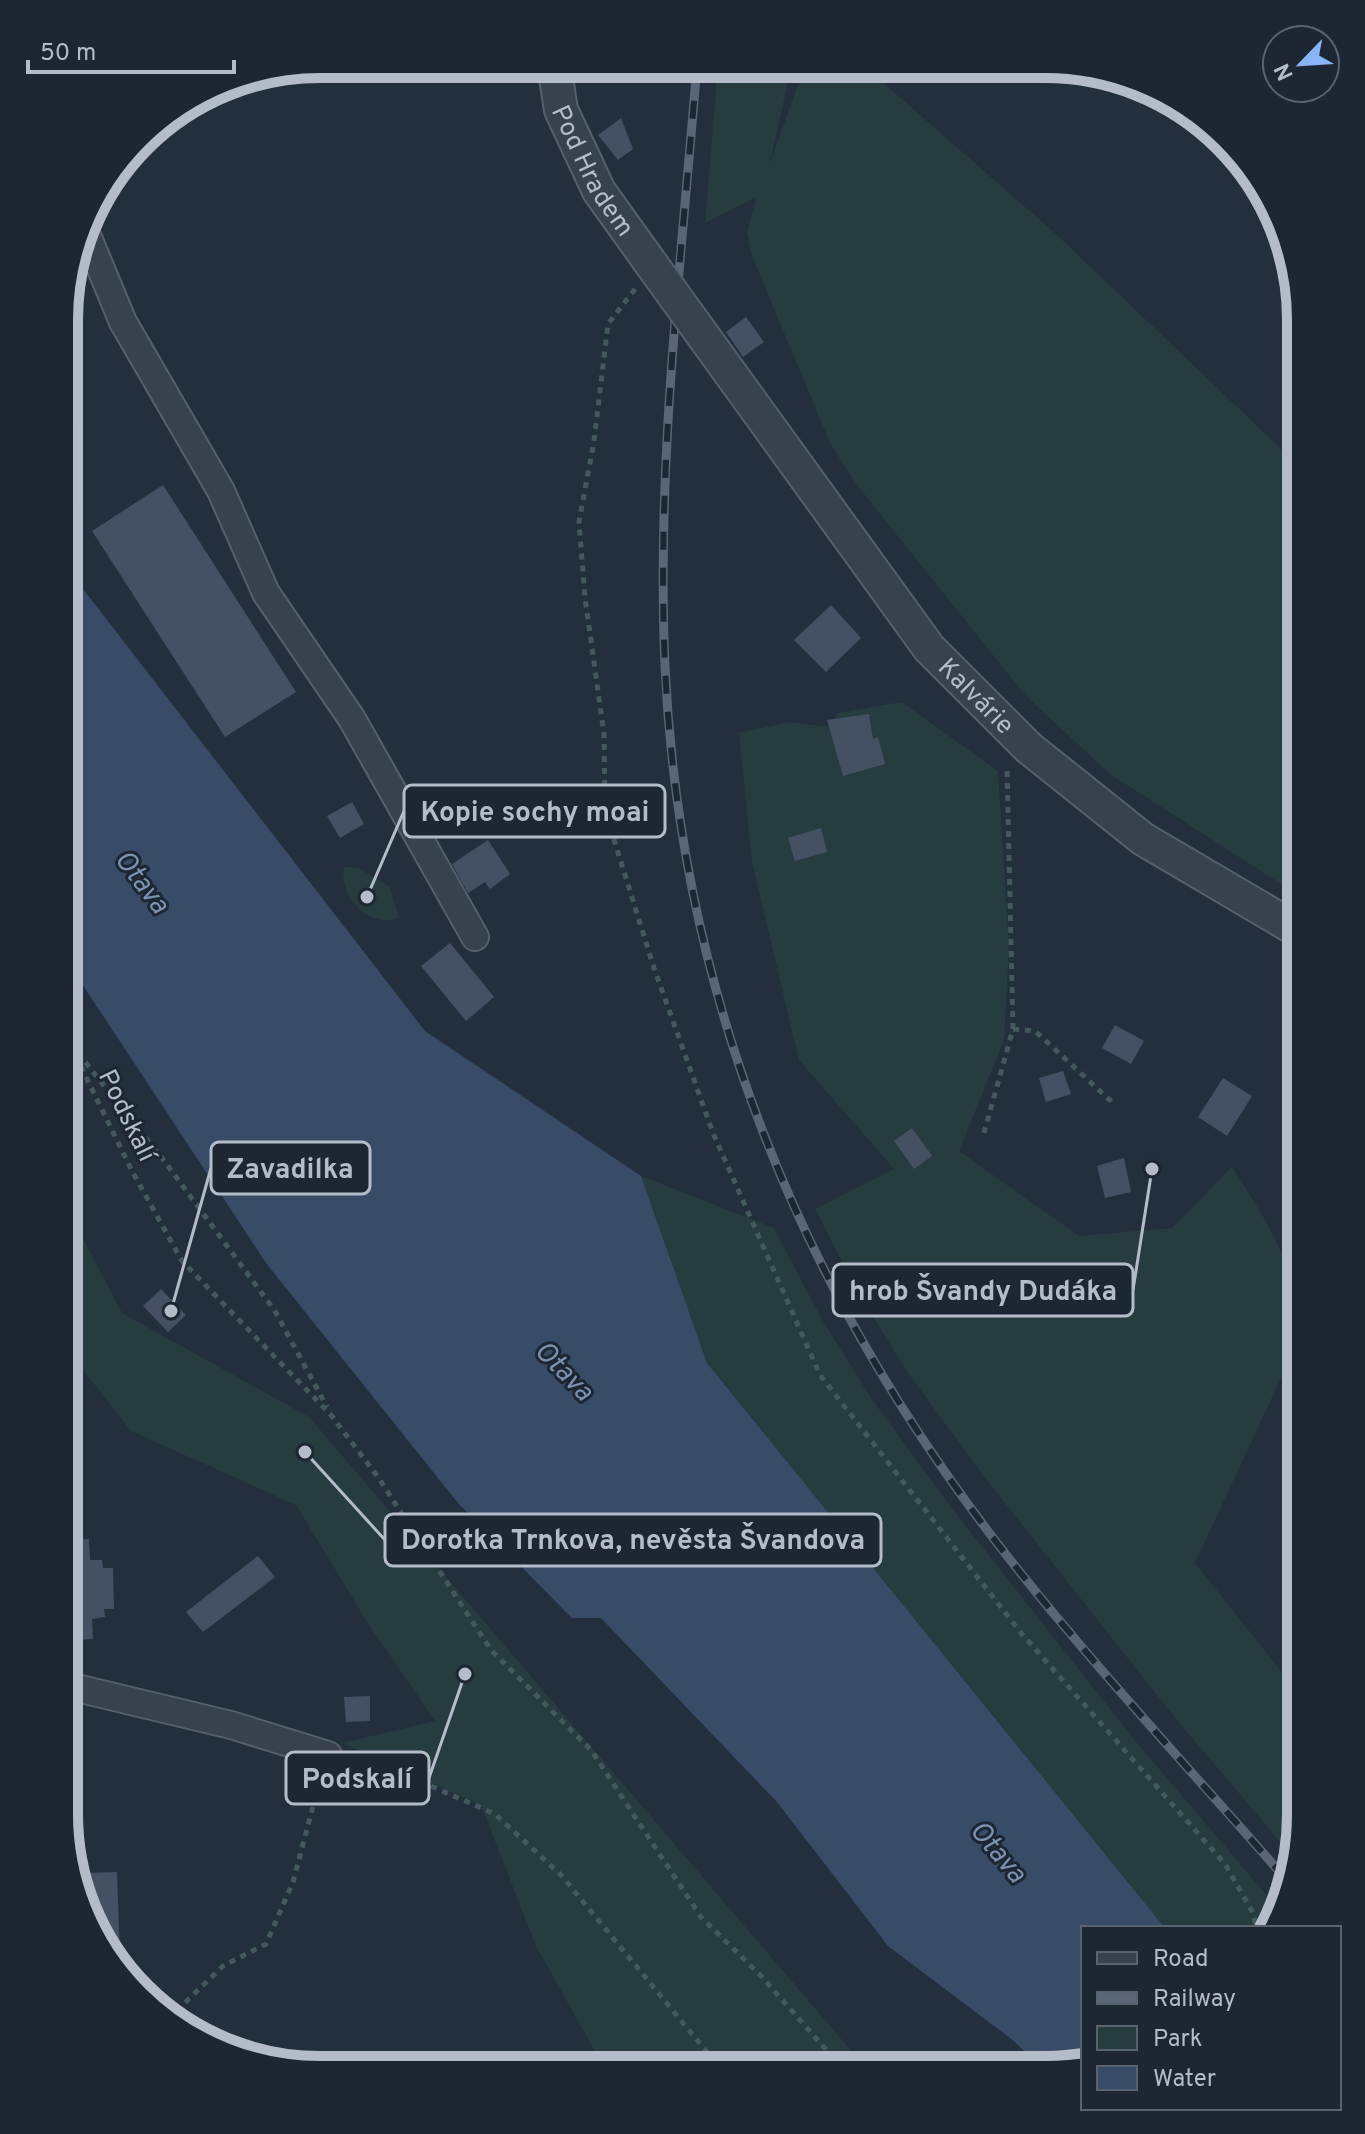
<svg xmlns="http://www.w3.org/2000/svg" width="1365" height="2134" viewBox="0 0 1365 2134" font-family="Overpass,sans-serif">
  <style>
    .green { fill: #263c3f }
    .water { fill: #394c67 }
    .building { fill: #455162 }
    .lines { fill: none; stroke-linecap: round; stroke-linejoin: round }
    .minor-casing { stroke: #565f6c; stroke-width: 30 }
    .tertiary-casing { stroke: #565f6c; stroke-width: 36 }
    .path { stroke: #44595c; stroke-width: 5; stroke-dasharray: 6 6; stroke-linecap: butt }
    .minor { stroke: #38414e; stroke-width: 26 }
    .tertiary { stroke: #38414e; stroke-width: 32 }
    .rail-casing { stroke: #5a6575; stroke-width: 9 }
    .rail { stroke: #1d2633; stroke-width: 6; stroke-dasharray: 18; stroke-linecap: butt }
    .tertiary-bridge-casing { stroke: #565f6c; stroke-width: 36; stroke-linecap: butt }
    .tertiary-bridge { stroke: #38414e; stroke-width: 32 }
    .labels { text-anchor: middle; stroke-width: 6; stroke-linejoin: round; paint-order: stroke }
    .street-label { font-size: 26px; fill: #b4bcc9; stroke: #1d2633 }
    .water-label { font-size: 28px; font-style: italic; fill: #7c92b1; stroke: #1d2633 }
    .rim { fill: none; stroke: #b4bcc9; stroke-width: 10 }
    .leader { fill: none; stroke: #b4bcc9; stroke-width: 3 }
    .callout-dot { fill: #b4bcc9; stroke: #1d2633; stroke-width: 3 }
    .callout { fill: #1d2633; stroke: #b4bcc9; stroke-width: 3 }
    .callout-label { font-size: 28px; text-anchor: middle; font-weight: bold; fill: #b4bcc9 }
  </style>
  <rect width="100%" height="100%" fill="#242f3e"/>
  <g class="green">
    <path d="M718 65H792L769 166 805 65 864 66 1056 234 1301 468V897L1110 774 1025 695 857 485 831 445 752 256 747 233 756 197 705 223Z"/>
    <path d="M902 702 998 771 1009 948 1004 1040 959 1151 1079 1236 1172 1228 1232 1167C1265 1217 1301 1274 1301 1335L1195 1563 1300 1695V1831L1292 1856 1172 1714 986 1479 908 1373 860 1296 815 1209 894 1169 799 1060 752 862 739 733 790 722 830 727 838 713Z"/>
    <path d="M344 867 358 868 389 886 399 918C368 929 339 897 344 867Z"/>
    <path d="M641 1176 774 1228 821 1318 871 1398 950 1506 1137 1743 1275 1905 1267 1928H1165L707 1363Z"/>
    <path d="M65 1204 122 1313 309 1417 867 2069H605L536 1946 481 1805 342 1743 435 1721 369 1625 296 1505 131 1431 65 1347Z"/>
  </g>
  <path class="water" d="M66 567 425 1031 641 1176 707 1363 1165 1928H1083V2062L1043 2070 1014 2041 888 1946 777 1802 601 1618H572L458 1503 266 1263 65 958Z"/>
  <g class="building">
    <path d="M621 118 633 149 618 160 598 135Z"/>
    <path d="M746 317 764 342 743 357 726 332Z"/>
    <path d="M163 485 296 692 225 737 92 531Z"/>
    <path d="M831 605 861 638 826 672 794 640Z"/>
    <path d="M869 714 873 739 878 737 885 764 843 776 827 720Z"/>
    <path d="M352 802 364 824 340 838 327 816Z"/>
    <path d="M821 828 827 852 795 861 788 838Z"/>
    <path d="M488 840 510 874 490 889 485 882 468 893 452 864Z"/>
    <path d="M450 943 494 997 466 1021 421 966Z"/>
    <path d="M1115 1025 1144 1041 1131 1064 1102 1048Z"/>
    <path d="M1063 1071 1071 1094 1046 1102 1039 1078Z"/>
    <path d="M1223 1078 1252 1096 1227 1136 1198 1117Z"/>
    <path d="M912 1128 932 1156 914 1169 894 1141Z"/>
    <path d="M1124 1158 1131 1192 1105 1198 1097 1166Z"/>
    <path d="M161 1289 186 1315 168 1332 143 1306Z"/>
    <path d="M89 1539 90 1560H102L103 1568H113L114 1609H104L105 1617 92 1619 93 1639 64 1640V1540Z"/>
    <path d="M258 1556 275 1577 203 1632 186 1612Z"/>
    <path d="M370 1696V1721L346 1722 344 1697Z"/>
    <path d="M117 1872 120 1959 84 1913 77 1879 86 1878V1873Z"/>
  </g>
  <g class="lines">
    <g class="minor-casing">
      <g id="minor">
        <path d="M84 228 123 322 221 491 266 593 352 719 475 937"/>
        <path d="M64 1685 231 1725 328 1755"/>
      </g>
    </g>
    <g class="tertiary-casing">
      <g id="tertiary">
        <path id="s1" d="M554 65 561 110 599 191 652 265"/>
        <path id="s2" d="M733 377 929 648 1029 748 1143 839 1301 932"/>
      </g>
    </g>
    <g class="path">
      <path d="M635 289 608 324 594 441 579 522 585 598 604 734 605 811 654 968 713 1133 820 1375 1021 1633 1225 1864 1252 1911 1257 1928"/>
      <path d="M1013 1029 1035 1031 1112 1102"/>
      <path d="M65 1034 132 1171 182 1261 331 1415 378 1477 491 1650 591 1750 701 1917 761 1976 843 2069"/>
      <path d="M78 1053 165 1162 275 1311 327 1407"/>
      <path d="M984 1133 1013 1029 1007 766"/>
      <path d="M352 1760 385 1766 495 1814 561 1875 721 2069"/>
      <path d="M168 2019 223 1966 266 1944 293 1882 320 1780"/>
    </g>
    <use href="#minor" class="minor"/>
    <use href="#tertiary" class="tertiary"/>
    <g class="rail-casing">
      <path id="rail" d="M697 65C681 264 656 466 665 666 680 992 799 1286 997 1543 1087 1659 1188 1767 1285 1878"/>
    </g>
    <use href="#rail" class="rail"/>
    <g class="tertiary-bridge-casing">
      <path id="tertiary-bridge" d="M652 265 733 377"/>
    </g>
    <use href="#tertiary-bridge" class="tertiary-bridge"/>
  </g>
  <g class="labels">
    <g class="street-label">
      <text dy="9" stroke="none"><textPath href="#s1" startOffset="114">Pod Hradem</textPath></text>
      <text dy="9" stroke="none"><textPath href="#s2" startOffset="402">Kalvárie</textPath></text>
      <text transform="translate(128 1115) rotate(64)" y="9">Podskalí</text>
    </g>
    <g class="water-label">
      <text transform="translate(143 881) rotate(53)" y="10">Otava</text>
      <text transform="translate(565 1370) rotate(46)" y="10">Otava</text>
      <text transform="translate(999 1851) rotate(50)" y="10">Otava</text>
    </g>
  </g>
  <path d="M0 0H1365V2134H0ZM320 78H1045A242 242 0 0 1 1287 320V1814A242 242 0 0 1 1045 2056H320A242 242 0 0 1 78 1814V320A242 242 0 0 1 320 78Z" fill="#1d2633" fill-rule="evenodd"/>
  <path class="rim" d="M320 78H1045A242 242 0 0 1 1287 320V1814A242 242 0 0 1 1045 2056H320A242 242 0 0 1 78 1814V320A242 242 0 0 1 320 78Z"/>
  <path class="leader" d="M367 897L404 811M171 1311L211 1168M1152 1169L1133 1290M305 1452L385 1540M465 1674L429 1778"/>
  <g class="callout-dot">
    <circle cx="367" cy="897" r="8"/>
    <circle cx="171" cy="1311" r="8"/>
    <circle cx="1152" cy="1169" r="8"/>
    <circle cx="305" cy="1452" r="8"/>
    <circle cx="465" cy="1674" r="8"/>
  </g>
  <g class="callout">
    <rect x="404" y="785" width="261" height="52" rx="8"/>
    <rect x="211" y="1142" width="159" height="52" rx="8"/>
    <rect x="833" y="1264" width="300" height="52" rx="8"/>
    <rect x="385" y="1514" width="496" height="52" rx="8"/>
    <rect x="286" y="1752" width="143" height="52" rx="8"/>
  </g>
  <g class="callout-label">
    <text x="535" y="821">Kopie sochy moai</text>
    <text x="290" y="1178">Zavadilka</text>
    <text x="983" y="1300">hrob Švandy Dudáka</text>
    <text x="633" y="1549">Dorotka Trnkova, nevěsta Švandova</text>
    <text x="357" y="1788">Podskalí</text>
  </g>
  <rect x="1081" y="1926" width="260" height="184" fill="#1d2633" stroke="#59626f" stroke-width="2"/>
  <rect x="1097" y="1952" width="40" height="12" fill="#38414e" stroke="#59626f" stroke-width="2"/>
  <text x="1153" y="1966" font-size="24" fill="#b4bcc9">Road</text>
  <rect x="1097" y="1992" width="40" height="12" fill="#5a6575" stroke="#59626f" stroke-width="2"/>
  <text x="1153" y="2006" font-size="24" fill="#b4bcc9">Railway</text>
  <rect x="1097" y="2026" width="40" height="24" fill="#263c3f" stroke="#59626f" stroke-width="2"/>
  <text x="1153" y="2046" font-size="24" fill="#b4bcc9">Park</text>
  <rect x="1097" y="2066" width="40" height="24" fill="#394c67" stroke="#59626f" stroke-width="2"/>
  <text x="1153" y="2086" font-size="24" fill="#b4bcc9">Water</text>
  <g transform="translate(1301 64) rotate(245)"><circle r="38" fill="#1d2633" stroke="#59626f" stroke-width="2"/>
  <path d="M0-6L14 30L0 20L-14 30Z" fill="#8ab4f8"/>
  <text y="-12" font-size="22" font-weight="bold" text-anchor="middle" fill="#b4bcc9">N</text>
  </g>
  <path d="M28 60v12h206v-12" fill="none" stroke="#b4bcc9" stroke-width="4"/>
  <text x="40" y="60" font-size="24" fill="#b4bcc9" stroke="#1d2633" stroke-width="6" paint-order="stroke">50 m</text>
</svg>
